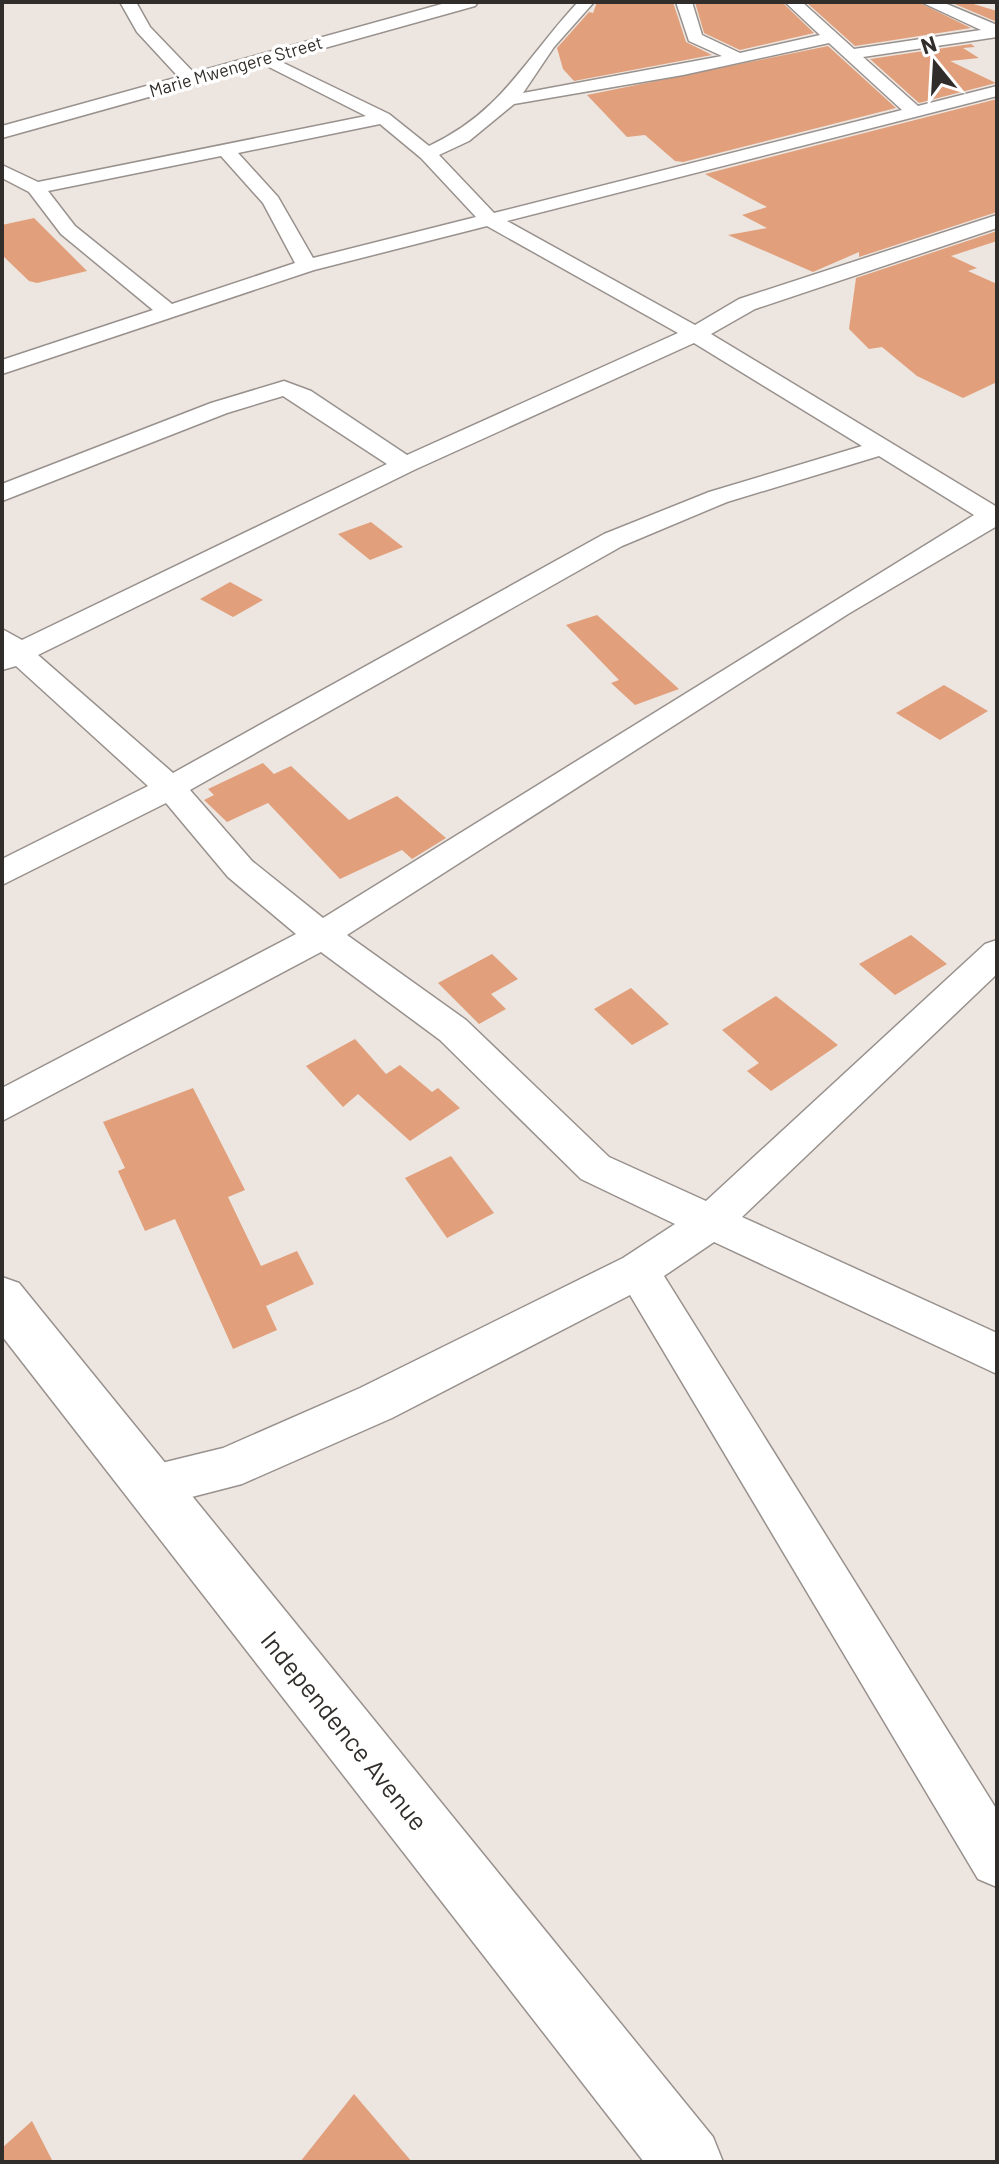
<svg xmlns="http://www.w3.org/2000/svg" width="999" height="2164" viewBox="0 0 999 2164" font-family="Barlow,sans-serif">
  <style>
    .building { fill: #e1a07b }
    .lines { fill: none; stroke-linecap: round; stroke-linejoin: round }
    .street-casing { stroke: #98918d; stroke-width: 3 }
    .secondary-casing { stroke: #98918d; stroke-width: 3 }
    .street { fill: #fff; fill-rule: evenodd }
    .secondary { fill: #fff; fill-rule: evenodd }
    .labels { text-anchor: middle; stroke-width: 7; stroke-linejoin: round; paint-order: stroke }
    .far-street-label { font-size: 18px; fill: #302d2b; stroke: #fff }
    .near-street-label { font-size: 26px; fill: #302d2b; stroke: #fff }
  </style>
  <rect width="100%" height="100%" fill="#ede5e0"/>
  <g class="building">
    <path d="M597 2H673L686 42 712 55 574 81 563 69 557 48 589 12 593 13Z"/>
    <path d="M695 2H782L814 33 740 50 704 33Z"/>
    <path d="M806 2H918L971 28 855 46Z"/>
    <path d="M950 2H967L997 11V22Z"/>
    <path d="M971 44 975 47 963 48 979 58 950 61 996 83 919 103 870 59Z"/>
    <path d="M828 46 896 108 683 162 675 161 645 135 627 137 587 95Z"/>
    <path d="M997 99V212L859 257V252L813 272 728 235 767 228 742 215 767 207 705 174Z"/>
    <path d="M34 218 87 271 37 283 29 281 2 255V225Z"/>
    <path d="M997 231V241L951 256 977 268 968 271 997 284V382L963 398 917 376 882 347 869 349 849 329 856 278Z"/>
    <path d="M371 522 403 547 370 560 338 534Z"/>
    <path d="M230 582 263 600 233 617 200 599Z"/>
    <path d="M597 615 679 689 635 705 611 683 619 680 566 625Z"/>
    <path d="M944 685 988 711 940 740 896 713Z"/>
    <path d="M263 763 274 774 291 766 349 820 397 796 446 838 412 859 402 850 340 879 268 803 227 822 204 800 214 795 208 789Z"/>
    <path d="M911 935 947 964 895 995 859 964Z"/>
    <path d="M492 954 518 979 491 994 506 1009 479 1024 438 983Z"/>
    <path d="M631 988 669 1024 632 1045 594 1009Z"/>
    <path d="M776 996 838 1045 771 1091 747 1071 759 1063 722 1030Z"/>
    <path d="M355 1039 386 1074 400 1065 432 1092 438 1088 460 1108 410 1141 358 1094 343 1107 306 1066Z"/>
    <path d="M193 1088 245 1190 228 1197 261 1266 297 1251 314 1284 266 1306 277 1330 233 1349 175 1219 145 1231 118 1171 125 1168 103 1122Z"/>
    <path d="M451 1156 494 1213 447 1238 405 1178Z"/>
    <path d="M354 2094 412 2162H300Z"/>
    <path d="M32 2121 53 2162H2V2148Z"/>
  </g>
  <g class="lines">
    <g class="street-casing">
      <g id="street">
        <path d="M120 2H136L150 27 197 76V84H185L137 32Z"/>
        <path d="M578 2H594L554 47 523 93 722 56 689 41 676 2H692L702 35 740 53 820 35 785 2H802L854 49 981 30 921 2H942L997 25V37L863 57 918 106 997 86V96L507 221 695 325 739 299 997 215V228L755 309 711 334 997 507V526L848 614 347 935 466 1020 609 1157 706 1201 985 944 997 940V974L742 1217 997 1333V1374L714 1242 664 1276 997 1810V1887L978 1879 630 1295 392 1418 242 1484 149 1508 133 1502 126 1486 133 1470 223 1448 360 1388 623 1258 675 1224 581 1179 440 1040 321 952 2 1121V1088L296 934 228 877 166 803 2 885V859L148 786 16 666 2 670V629L22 640 387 464 283 396 227 413 2 501V484L211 403 284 381 311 391 407 455 678 333 487 226 314 270 2 374V360L153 310 61 234 29 192 2 178V165L38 182 366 116 259 62 257 59 265 54 389 114 429 146C502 112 525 59 578 2ZM829 43 902 110 494 213 439 155 469 141 514 104 683 75ZM380 124 421 158 476 217 313 258 278 197 238 153ZM221 156 263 203 295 263 172 304 75 226 48 191ZM694 343 862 446 709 492 604 534 173 773 38 655 414 470ZM879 456 974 515 323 918 252 861 190 790 622 546 727 502Z"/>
      </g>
    </g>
    <g class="secondary-casing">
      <g id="secondary">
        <path d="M449 2H478L475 6 2 138V126Z"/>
        <path d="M2 1277 19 1283 713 2137 723 2162H644L2 1336Z"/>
      </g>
    </g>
    <use href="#street" class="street"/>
    <use href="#secondary" class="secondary"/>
  </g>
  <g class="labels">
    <g class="far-street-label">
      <text transform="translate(236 67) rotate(-16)" y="6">Marie Mwengere Street</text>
    </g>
    <g class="near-street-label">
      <text transform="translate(344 1731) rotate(51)" y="9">Independence Avenue</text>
    </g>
  </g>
  <rect width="999" height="2164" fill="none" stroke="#302d2b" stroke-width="8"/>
  <g transform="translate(935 64) rotate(342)" stroke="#ffffff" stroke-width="6" paint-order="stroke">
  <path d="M0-6L14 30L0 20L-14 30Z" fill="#302d2b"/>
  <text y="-12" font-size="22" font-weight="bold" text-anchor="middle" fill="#302d2b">N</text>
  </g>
</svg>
